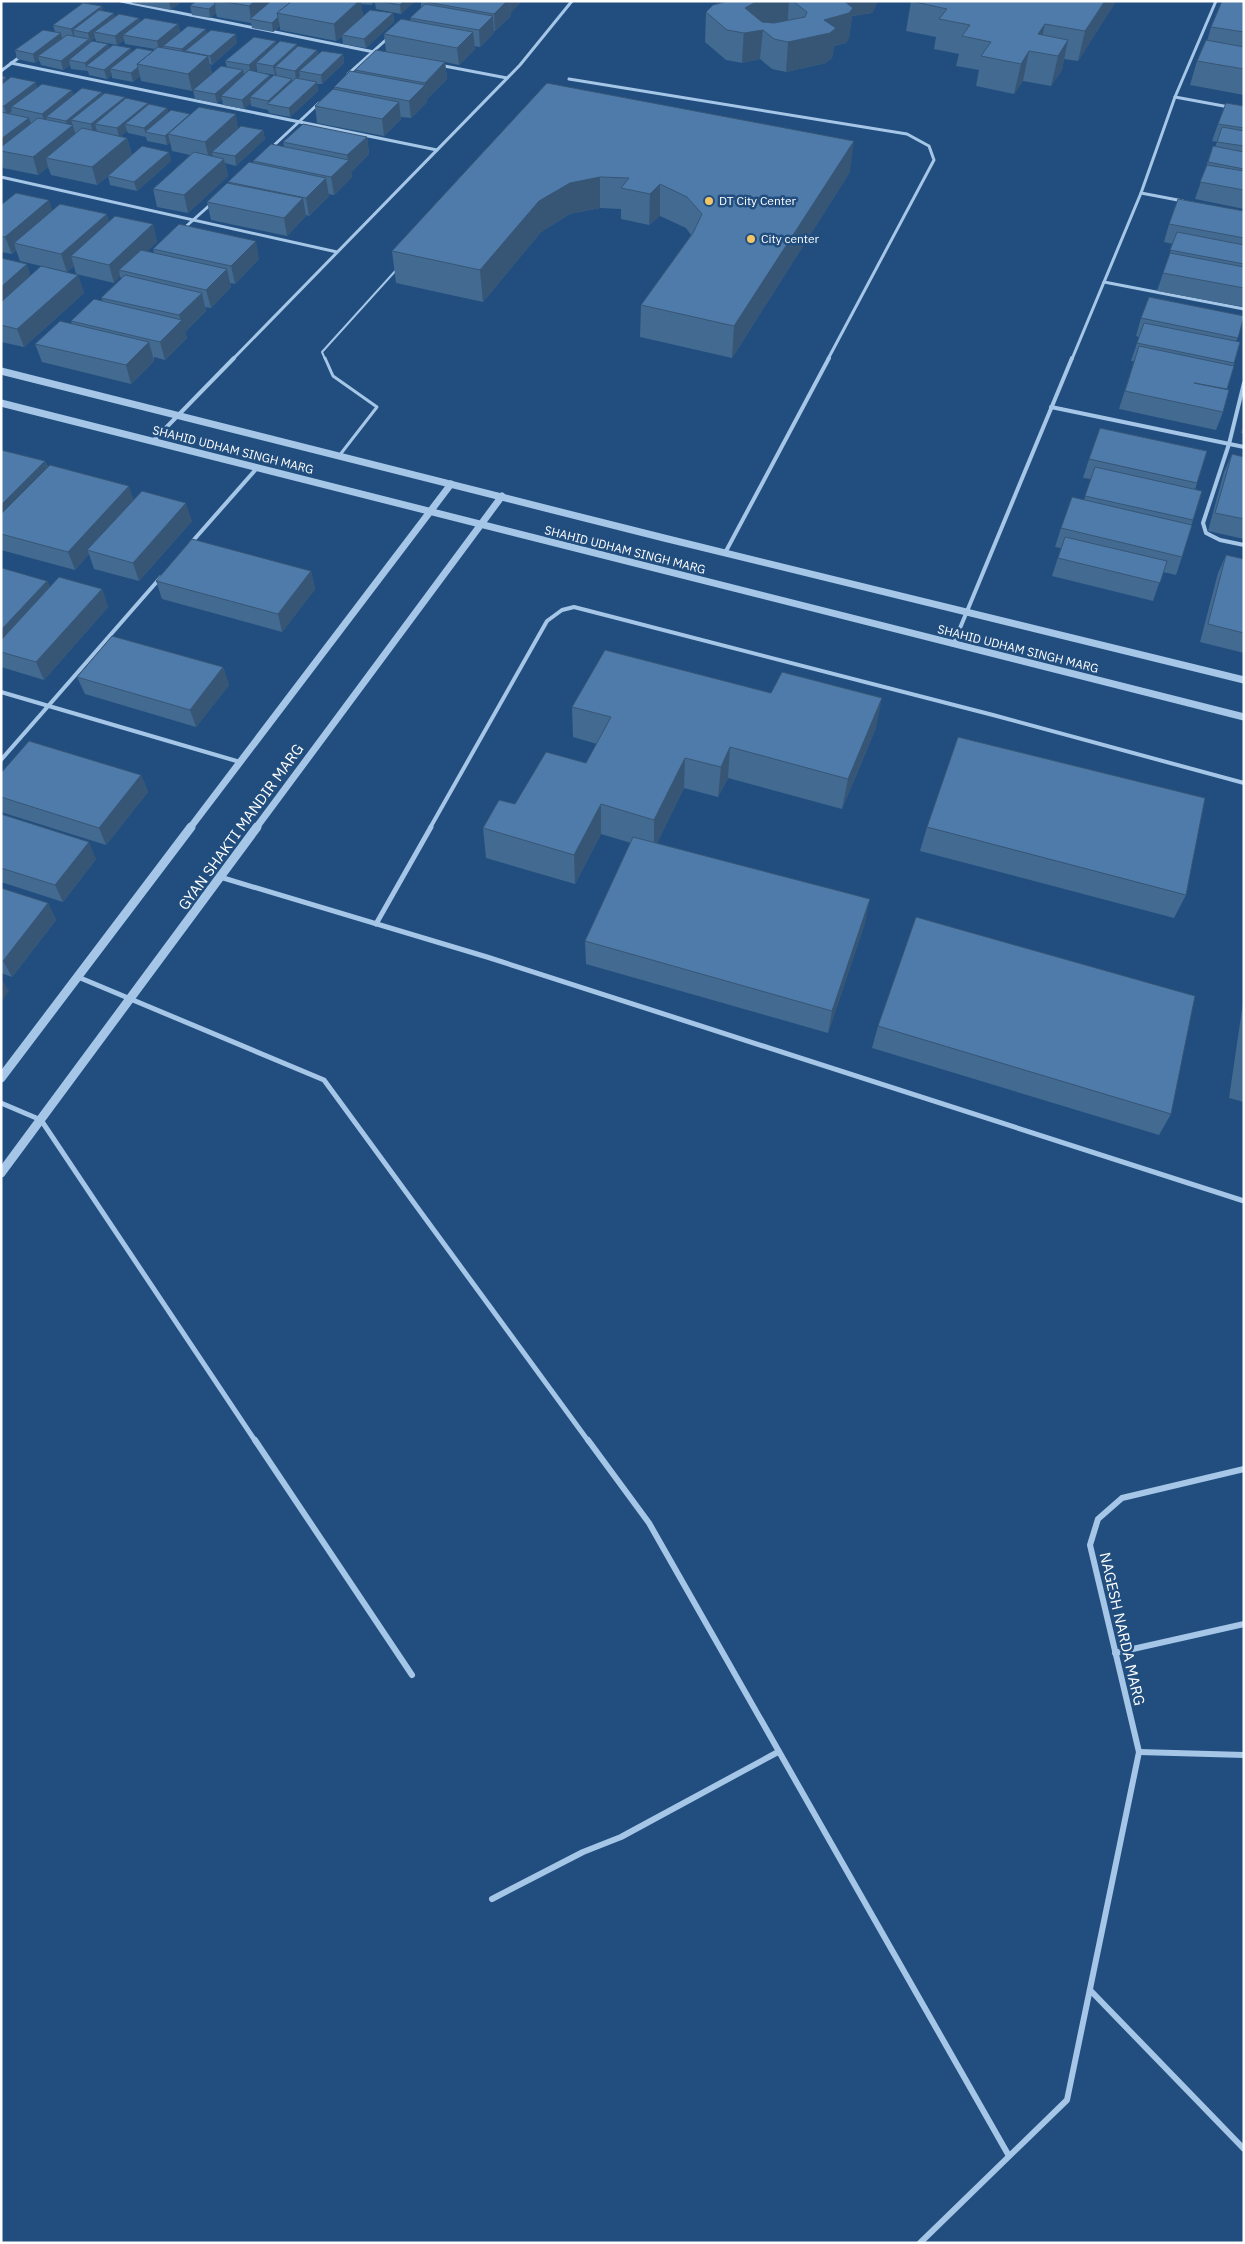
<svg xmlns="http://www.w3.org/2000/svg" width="1245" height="2244" viewBox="0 0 1245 2244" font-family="'IBM Plex Sans',sans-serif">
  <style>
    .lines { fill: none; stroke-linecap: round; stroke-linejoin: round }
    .service-far1 { stroke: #a5c6e7; stroke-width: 2 }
    .service { stroke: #a5c6e7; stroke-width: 3 }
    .minor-far3 { stroke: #a5c6e7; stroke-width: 3 }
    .minor-far2 { stroke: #a5c6e7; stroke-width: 4 }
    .minor-far1 { stroke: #a5c6e7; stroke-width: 5 }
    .minor { stroke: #a5c6e7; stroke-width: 6 }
    .tertiary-far1 { stroke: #a5c6e7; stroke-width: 7 }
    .tertiary { stroke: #a5c6e7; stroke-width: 9 }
    .wall { fill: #436a91; fill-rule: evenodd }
    .shaded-wall { fill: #375676 }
    .building { fill: #4e7ba9; stroke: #375676 }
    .poi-dot { fill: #f3c567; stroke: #214e7e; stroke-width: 2 }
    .labels { text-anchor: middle; stroke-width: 5; stroke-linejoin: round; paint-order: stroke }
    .far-poi-label { font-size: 12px; fill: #fff; stroke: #214e7e; text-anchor: start }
    .far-street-label { font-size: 12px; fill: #fff; stroke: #214e7e }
    .street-label { font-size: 15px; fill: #fff; stroke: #214e7e }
  </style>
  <rect width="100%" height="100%" fill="#214e7e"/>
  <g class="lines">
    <path class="service-far1" d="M325 359 322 352 398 268"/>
    <path class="service" d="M325 358 333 376 377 407 339 456"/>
    <g class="minor-far3">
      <path d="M121 1 374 52"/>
      <path d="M11 63 437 150"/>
      <path d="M439 65 507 78"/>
      <path d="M1 71 21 56"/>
      <path d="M348 74 388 38"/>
      <path d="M569 79 907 134 929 146 934 160 828 359"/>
      <path d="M1175 97 1229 107"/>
      <path d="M270 149 319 103"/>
      <path d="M1 177 337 252"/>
      <path d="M1141 193 1183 201"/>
      <path d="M182 230 211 204"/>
      <path d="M1104 282 1244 309"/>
      <path d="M233 359 520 65 572 1"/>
      <path d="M1072 359 1141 193 1175 97 1216 1"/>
    </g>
    <g class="minor-far2">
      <path d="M1244 383 1229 444 1203 523 1206 533 1220 540 1244 545"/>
      <path d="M1051 407 1244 447"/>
      <path d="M153 441 234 358"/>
      <path d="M191 543 257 468"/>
      <path d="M725 553 829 358"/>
      <path d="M953 645 1072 358"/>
      <path d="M1 692 240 762"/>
      <path d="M1 760 161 577"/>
      <path d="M430 828 547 621 562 610 574 607 993 715 1244 783"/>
    </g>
    <g class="minor-far1">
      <path d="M220 877 487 957 1244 1201"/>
      <path d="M376 924 431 827"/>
      <path d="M78 977 324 1080 589 1442"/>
      <path d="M1 1103 41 1120 256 1442"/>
    </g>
    <g class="minor">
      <path d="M255 1440 412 1675"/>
      <path d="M588 1440 649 1523 1009 2156"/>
      <path d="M1115 1653 1244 1624"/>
      <path d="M1139 1752 1244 1755"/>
      <path d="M492 1899 583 1852 621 1837 778 1752"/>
      <path d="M1090 1990 1244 2149"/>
      <path d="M920 2243 1067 2100 1139 1752 1090 1545 1098 1519 1122 1498 1244 1469"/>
    </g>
    <g class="tertiary-far1">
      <path d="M1 371 664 538 1244 680"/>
      <path d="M1 403 1244 717"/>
      <path d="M190 828 451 484"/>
      <path d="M256 828 502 496"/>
    </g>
    <g class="tertiary">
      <path d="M1 1078 191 827"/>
      <path d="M1 1173 257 827"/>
    </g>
  </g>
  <g class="wall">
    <path d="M131 1H182L171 10 132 3Z"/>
    <path d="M196 1H415L401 14 376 9 375 3 372 5 361 4 363 16 393 13 394 22 366 48 343 44 342 36 336 41 280 30V26L273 32 252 28 251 23 217 17 216 13 210 18 192 15 190 6Z"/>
    <path d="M421 1H522L510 13 511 16 495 31H494V33L480 47 474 46 475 49 459 65 445 62 447 79 426 100 427 102 411 118 401 117V119L384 136 317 123 315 106 334 89V87L355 72V70L386 51 384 34 411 21 410 18 421 8Z"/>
    <path d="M722 1H878L872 13 852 16 849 38 846 43 834 46 832 58 826 63 786 72 772 69 760 59 742 63 726 60 705 42 706 12 722 3Z"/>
    <path d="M911 1H1116L1078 61 1064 59 1062 70 1051 86 1023 81 1014 94 976 86 979 70 956 66 959 54 934 49 936 37 906 31Z"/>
    <path d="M1244 1V95L1190 85 1197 61 1207 41 1211 27Z"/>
    <path d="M102 6 103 11 115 17 139 18 140 22 178 24 180 32 207 33 237 43 212 65 210 64 212 74 192 91 141 81 140 76 133 82 112 78V75L107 79 89 75 88 71 71 69 70 65 63 70 41 65 39 60 35 63 17 59 15 50 55 32 53 25ZM95 38 96 41 117 45 124 40 125 44 155 49 153 51 132 52 109 48 108 44 90 43V41Z"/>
    <path d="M277 44 317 50 318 54H343L344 63 322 84H317L318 91 290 117 269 113 268 110 251 106V103L244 109 223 105 222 99 217 103 195 99 193 90 227 67 225 61ZM257 68V72L275 75 276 73 277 76 271 78 270 75 254 71Z"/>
    <path d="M1 76 7 80 74 95 102 92 103 95 125 97V99L148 103V105L167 108 168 112 190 114V115L239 128 263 130 265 139 236 166 225 163 228 176 188 213 157 207 153 189 190 155 172 151 170 142 167 145 147 141 146 137 128 133 127 131 120 136 127 138 132 155 169 152 171 161 137 191 110 185 108 176 97 185 51 175 48 167 38 175 3 168 1 162Z"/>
    <path d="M547 83 850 172 732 358 640 337 641 305 691 235 686 228 660 216 649 225 621 219V209L600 208 570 214 541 232 483 302 396 283 392 251Z"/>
    <path d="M1244 106V209L1195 199 1213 146 1215 147 1217 142 1212 141 1218 124Z"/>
    <path d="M367 137 369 154 351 172 352 177 334 195 328 194 329 196 309 216 306 215V216L287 236 211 220 207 202 228 183V182L253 163V161L284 146 283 142Z"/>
    <path d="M1 205 53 210 109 222 153 224 157 242 147 251 154 253 153 249 259 259 235 284 230 283 231 287 211 308 205 307 206 311 185 332 187 338 165 360 154 357V361L131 384 42 362 35 344 72 324 71 321 103 301 101 298 121 279 120 276 114 283 76 274 74 266 67 272 20 261 16 250 12 254 1 252Z"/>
    <path d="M1244 211V307L1157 291 1173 244 1164 242 1169 224Z"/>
    <path d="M1 258 31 275H78L84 293 24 347 1 342Z"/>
    <path d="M1141 318 1238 338 1236 341 1240 342 1227 390 1223 412 1216 430 1119 409 1134 361H1131L1139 337 1136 336Z"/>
    <path d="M1244 424V433H1241Z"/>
    <path d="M1 450 45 461 48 467 134 500 192 521 139 581 94 569 89 554 75 570 1 550Z"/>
    <path d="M1232 454 1244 457V539L1208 531 1224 472Z"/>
    <path d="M1089 459 1197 483 1195 490 1193 520 1182 557 1176 575 1163 572 1153 601 1052 576 1061 548 1055 547 1061 528 1084 500 1091 479 1083 478Z"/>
    <path d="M1226 555 1244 559V653L1200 642 1218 573Z"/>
    <path d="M1 569 47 581 50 587 102 589 108 607 44 680 1 667Z"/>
    <path d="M311 571 315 589 282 632 162 599 156 581Z"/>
    <path d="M223 667 229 685 196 727 85 694 77 677Z"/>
    <path d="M572 707 876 728 842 809 728 778 718 797 684 788 657 843 865 923 828 1033 586 964 585 941 631 843 601 834 575 884 486 858 483 828 515 804 586 763 597 744 573 737Z"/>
    <path d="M1 773 141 775 148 792 106 845 1 812Z"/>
    <path d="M1 814 96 859 63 902 1 882Z"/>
    <path d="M927 827 1186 895 1174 918 920 851Z"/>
    <path d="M1 888 48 903 56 920 12 977 1 973Z"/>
    <path d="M1244 996V1102L1229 1098Z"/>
    <path d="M878 1026 1171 1114 1159 1135 872 1048Z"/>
  </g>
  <g class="shaded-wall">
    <path d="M169 1H182L171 10Z"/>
    <path d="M255 1H278L251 19 249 6Z"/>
    <path d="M359 1H361L363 16 336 41 334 24Z"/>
    <path d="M372 1H375V3L372 5Z"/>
    <path d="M404 1H415L401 14 400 5Z"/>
    <path d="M507 1H510L511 16 495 31 494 14Z"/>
    <path d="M510 1H522L511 13Z"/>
    <path d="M768 1H789L787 28 763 30 760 59 742 63 745 8 754 3Z"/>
    <path d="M829 1H878L872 13 852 16 849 38 846 43 834 46 832 58 826 63 786 72 788 42Z"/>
    <path d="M1105 1H1116L1078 61 1085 31Z"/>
    <path d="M215 4 216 13 210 18 209 9Z"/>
    <path d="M102 6 104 15 73 30 75 37 74 38 71 29Z"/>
    <path d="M114 13 116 22 94 32 95 38 90 41 88 33Z"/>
    <path d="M393 13 394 22 366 48 364 39Z"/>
    <path d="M493 16 494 33 480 47 479 30Z"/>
    <path d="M278 17 280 26 273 32 272 23Z"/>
    <path d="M139 18 141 27 123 35 124 40 117 45 115 36Z"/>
    <path d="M178 24 180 33 159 50 157 41Z"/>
    <path d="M1045 24 1039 53 1038 34Z"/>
    <path d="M206 29 208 38 185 51 186 56 184 58 182 49Z"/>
    <path d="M473 32 475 49 459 65 457 48Z"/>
    <path d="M61 33 63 42 38 56 39 60 35 63 33 54Z"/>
    <path d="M236 34 237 43 212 65 210 56Z"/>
    <path d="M89 39 91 48 69 60 70 65 63 70 61 61Z"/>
    <path d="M1068 40 1062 70 1051 86 1058 56Z"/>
    <path d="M276 41 278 50 256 63 257 68 251 74 249 65Z"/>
    <path d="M108 44 111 53 86 66 87 72 85 63Z"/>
    <path d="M297 44 299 53 275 67 276 73 275 75 273 66Z"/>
    <path d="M131 48 133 57 110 69 112 75 107 79 104 70Z"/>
    <path d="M317 50 319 59 299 71 300 76 296 80 295 71Z"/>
    <path d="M1029 51 1023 81 1014 94 1021 64Z"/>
    <path d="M343 54 344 63 322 84 321 75Z"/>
    <path d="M208 56 212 74 192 91 188 74Z"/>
    <path d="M445 62 447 79 426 100 425 83Z"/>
    <path d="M138 67 140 76 133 82 131 73Z"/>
    <path d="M243 70 245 79 221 96 222 99 217 103 215 94Z"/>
    <path d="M270 75 272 84 250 97 251 103 244 109 242 100Z"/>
    <path d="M6 77 9 86 1 92V81Z"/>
    <path d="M292 79 293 88 269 104 268 101Z"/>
    <path d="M36 82 38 91 11 107 12 111 7 115 4 106Z"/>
    <path d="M317 82 318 91 290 117 289 108Z"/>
    <path d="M425 85 427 102 411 118 409 101Z"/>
    <path d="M72 90 75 99 46 117 47 121 45 123 42 114Z"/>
    <path d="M102 92 104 101 71 120 78 142 46 158 48 167 38 175 33 157 68 129 66 121Z"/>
    <path d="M125 97 127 106 95 124 97 131 93 134 91 124Z"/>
    <path d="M399 102 401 119 384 136 382 119Z"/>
    <path d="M148 103 150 112 125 124 127 131 119 138 117 128Z"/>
    <path d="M167 108 170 117 145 132 146 137 144 128Z"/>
    <path d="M190 114 192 123 168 134 170 142 167 145 165 136Z"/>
    <path d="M236 114 239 132 212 152 213 156 209 159 205 142Z"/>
    <path d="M29 118 35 135 1 151V139Z"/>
    <path d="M263 130 265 139 236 166 235 156Z"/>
    <path d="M367 137 369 154 351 172 352 177 334 195 331 177 348 160 347 155Z"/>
    <path d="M127 138 132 155 97 185 92 167Z"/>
    <path d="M854 141 850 172 732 358 734 326Z"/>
    <path d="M169 152 171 161 137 191 134 182Z"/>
    <path d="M224 159 228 176 188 213 184 195Z"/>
    <path d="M600 177V208L570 214 541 232 483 302 480 270 539 201 570 183Z"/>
    <path d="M326 178 329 196 309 216 306 198Z"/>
    <path d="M660 184V216L649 225 650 194Z"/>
    <path d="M303 198 306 216 287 236 284 218Z"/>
    <path d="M49 200 55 218 14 243 16 250 12 254 5 237Z"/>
    <path d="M107 214 112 232 71 256 74 266 67 272 61 254Z"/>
    <path d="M153 224 157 242 125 272 119 270 120 276 114 283 109 265Z"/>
    <path d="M256 241 259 259 235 284 231 266Z"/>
    <path d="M27 264 33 282 1 310V287Z"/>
    <path d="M227 269 231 287 211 308 206 290Z"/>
    <path d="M78 275 84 293 24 347 17 329Z"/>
    <path d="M202 293 206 311 185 332 187 338 165 360 160 342 181 321 179 315Z"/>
    <path d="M149 342 154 361 131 384 126 365Z"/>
    <path d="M45 461 52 479 1 531V505Z"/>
    <path d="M129 486 135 504 87 550 89 554 75 570 68 552Z"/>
    <path d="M186 503 192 521 139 581 133 563Z"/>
    <path d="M311 571 315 589 282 632 278 614Z"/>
    <path d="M47 581 55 598 1 652V630Z"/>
    <path d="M102 589 108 607 44 680 36 662Z"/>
    <path d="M223 667 229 685 196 727 190 710Z"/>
    <path d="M882 698 876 728 842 809 848 779Z"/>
    <path d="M730 747 728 778 718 797 721 767Z"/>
    <path d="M685 758 684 788 654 849V820Z"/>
    <path d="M141 775 148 792 106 845 99 828Z"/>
    <path d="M601 804V834L575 884 574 855Z"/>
    <path d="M89 842 96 859 63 902 55 885Z"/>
    <path d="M870 899 865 923 828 1033 832 1011Z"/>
    <path d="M48 903 56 920 12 977 3 961Z"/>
    <path d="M1 978 9 991 1 1002Z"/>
  </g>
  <g class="building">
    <path d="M196 1H214L215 4 209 9 190 6Z"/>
    <path d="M220 1H255L249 6Z"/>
    <path d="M271 1H292L277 13 278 17 272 23 250 19Z"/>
    <path d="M292 1H359L334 24 277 13Z"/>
    <path d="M378 1H404L400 5Z"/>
    <path d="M421 1H507L494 14Z"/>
    <path d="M728 1H768L754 3 745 8 762 22 774 23 805 17 807 12 793 1H844L853 8 849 13 824 20 836 28 830 33 788 42 774 39 763 30 744 33 727 30 706 12 713 5Z"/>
    <path d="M911 1H1105L1085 31 1045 24 1038 34 1068 40 1058 56 1029 51 1021 64 981 56 991 42 962 36 970 25 939 19 947 9Z"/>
    <path d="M1222 1H1244V32L1211 27Z"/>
    <path d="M83 3 102 6 71 29 53 25Z"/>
    <path d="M425 4 493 16 479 30 410 18Z"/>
    <path d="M99 10 114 13 88 33 73 30Z"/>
    <path d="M370 10 393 13 364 39 342 35Z"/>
    <path d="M119 14 139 18 115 36 94 32Z"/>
    <path d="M145 18 178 24 157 41 123 35Z"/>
    <path d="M401 19 473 32 457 48 384 34Z"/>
    <path d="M188 26 206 29 182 49 163 46Z"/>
    <path d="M43 30 61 33 33 54 15 50Z"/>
    <path d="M211 30 236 34 210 56 185 51Z"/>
    <path d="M67 35 89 39 61 61 38 56Z"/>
    <path d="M254 37 276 41 249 65 225 61Z"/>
    <path d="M1206 40 1244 47V69L1197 61Z"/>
    <path d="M92 41 108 44 85 63 69 60Z"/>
    <path d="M280 41 297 44 273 66 256 63Z"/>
    <path d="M113 45 131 48 104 70 86 66Z"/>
    <path d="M298 46 317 50 295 71 275 67Z"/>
    <path d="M158 47 208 56 188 74 137 64Z"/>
    <path d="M137 48 153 51 137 64 138 67 131 73 110 69Z"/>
    <path d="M376 50 445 62 425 83 355 70Z"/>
    <path d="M322 51 343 54 321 75 299 71Z"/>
    <path d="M221 66 243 70 215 94 193 90Z"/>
    <path d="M249 70 270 75 242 100 221 96Z"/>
    <path d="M350 71 425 85 409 101 334 87Z"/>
    <path d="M274 75 292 79 268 101 250 97Z"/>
    <path d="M1 76 6 77 1 81Z"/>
    <path d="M11 77 36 82 4 106H1V85Z"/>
    <path d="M296 78 317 82 289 108 267 104Z"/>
    <path d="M547 83 854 141 734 326 641 305 693 233 702 214 687 197 660 184 650 194 621 188 629 178 600 177 570 183 539 201 480 270 392 251Z"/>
    <path d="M42 84 72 90 42 114 11 107Z"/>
    <path d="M82 88 102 92 66 121 46 117Z"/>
    <path d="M333 89 399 102 382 119 315 106Z"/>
    <path d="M105 93 125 97 91 124 71 120Z"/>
    <path d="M126 98 148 103 117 128 95 124Z"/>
    <path d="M1226 103 1244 106V128L1218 124Z"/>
    <path d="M149 104 167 108 144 128 125 124Z"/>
    <path d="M199 107 236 114 205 142 168 134Z"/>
    <path d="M171 110 190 114 165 136 145 132Z"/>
    <path d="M1 112 29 118 1 139Z"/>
    <path d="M38 118 73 125 33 157 1 151V147Z"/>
    <path d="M303 124 367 137 347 155 283 142Z"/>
    <path d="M241 126 263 130 235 156 212 152Z"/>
    <path d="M1222 127 1244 131V146L1217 142Z"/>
    <path d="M82 128 127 138 92 167 46 158Z"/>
    <path d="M271 144 349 160 331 177 253 161Z"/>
    <path d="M142 146 169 152 134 182 108 176Z"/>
    <path d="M1213 146 1244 152V169L1208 162Z"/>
    <path d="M194 152 224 159 184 195 153 189Z"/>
    <path d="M249 162 326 178 306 198 228 182Z"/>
    <path d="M1207 165 1244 171V190L1200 182Z"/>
    <path d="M227 183 303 198 284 218 207 202Z"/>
    <path d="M16 193 49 200 5 237 1 236V205Z"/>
    <path d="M1178 199 1244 211V238L1169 224Z"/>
    <path d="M60 204 107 214 61 254 14 243Z"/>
    <path d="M115 216 153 224 109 265 71 256Z"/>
    <path d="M179 224 256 241 231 266 153 249Z"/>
    <path d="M1177 232 1244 245V264L1170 250Z"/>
    <path d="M141 250 227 269 206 290 119 270Z"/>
    <path d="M1170 253 1244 267V288L1163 273Z"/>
    <path d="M1 258 27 264 1 287Z"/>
    <path d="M41 266 78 275 17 329 1 325V302Z"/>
    <path d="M125 275 202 293 179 315 101 298Z"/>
    <path d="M1149 297 1244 316 1238 338 1141 318Z"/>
    <path d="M94 299 182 320 160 342 71 321Z"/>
    <path d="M60 321 149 342 126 365 35 344Z"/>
    <path d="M1144 323 1240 342 1234 363 1137 343Z"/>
    <path d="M1139 346 1234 366 1227 389 1194 383 1229 390 1223 412 1125 391Z"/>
    <path d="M1100 428 1207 451 1197 483 1089 459Z"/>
    <path d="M1 450 45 461 1 505Z"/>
    <path d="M1232 454 1244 457V519L1215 513Z"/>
    <path d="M50 465 129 486 68 552 1 534V514Z"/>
    <path d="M1095 467 1202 491 1193 520 1085 496Z"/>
    <path d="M142 491 186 503 133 563 87 550Z"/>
    <path d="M1072 497 1192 525 1182 557 1061 528Z"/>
    <path d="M1065 537 1167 561 1160 583 1058 558Z"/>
    <path d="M192 539 311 571 278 614 156 581Z"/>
    <path d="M1226 555 1244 559V633L1208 624Z"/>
    <path d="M2 568 47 581 1 630V569Z"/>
    <path d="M59 577 102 589 36 662 1 652V640Z"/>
    <path d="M112 636 223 667 190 710 77 677Z"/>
    <path d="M605 650 771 693 782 672 882 698 848 779 730 747 721 767 685 758 654 820 601 804 574 855 483 828 499 800 515 804 546 752 586 763 611 717 572 707Z"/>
    <path d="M958 737 1205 798 1186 895 927 827Z"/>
    <path d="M29 741 141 775 99 828 1 797V773Z"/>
    <path d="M1 814 89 842 55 885 1 868Z"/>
    <path d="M633 837 870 899 832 1011 585 941Z"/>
    <path d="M1 888 48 903 3 961 1 960Z"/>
    <path d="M916 917 1195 996 1171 1114 878 1026Z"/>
  </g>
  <g class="poi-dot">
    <circle cx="709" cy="201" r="5"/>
    <circle cx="751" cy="239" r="5"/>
  </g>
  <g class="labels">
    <g class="far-poi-label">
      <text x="719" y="205">DT City Center</text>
      <text x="761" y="243">City center</text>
    </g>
    <g class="far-street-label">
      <text transform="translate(233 450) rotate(14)" y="4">SHAHID UDHAM SINGH MARG</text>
      <text transform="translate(625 550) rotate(14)" y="4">SHAHID UDHAM SINGH MARG</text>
      <text transform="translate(1018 649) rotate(14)" y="4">SHAHID UDHAM SINGH MARG</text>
    </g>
    <g class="street-label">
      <text transform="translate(241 827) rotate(-54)" y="5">GYAN SHAKTI MANDIR MARG</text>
      <text transform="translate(1122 1629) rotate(77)" y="5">NAGESH NARDA MARG</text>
    </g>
  </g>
  <rect width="1245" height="2244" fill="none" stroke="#ffffff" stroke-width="5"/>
</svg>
